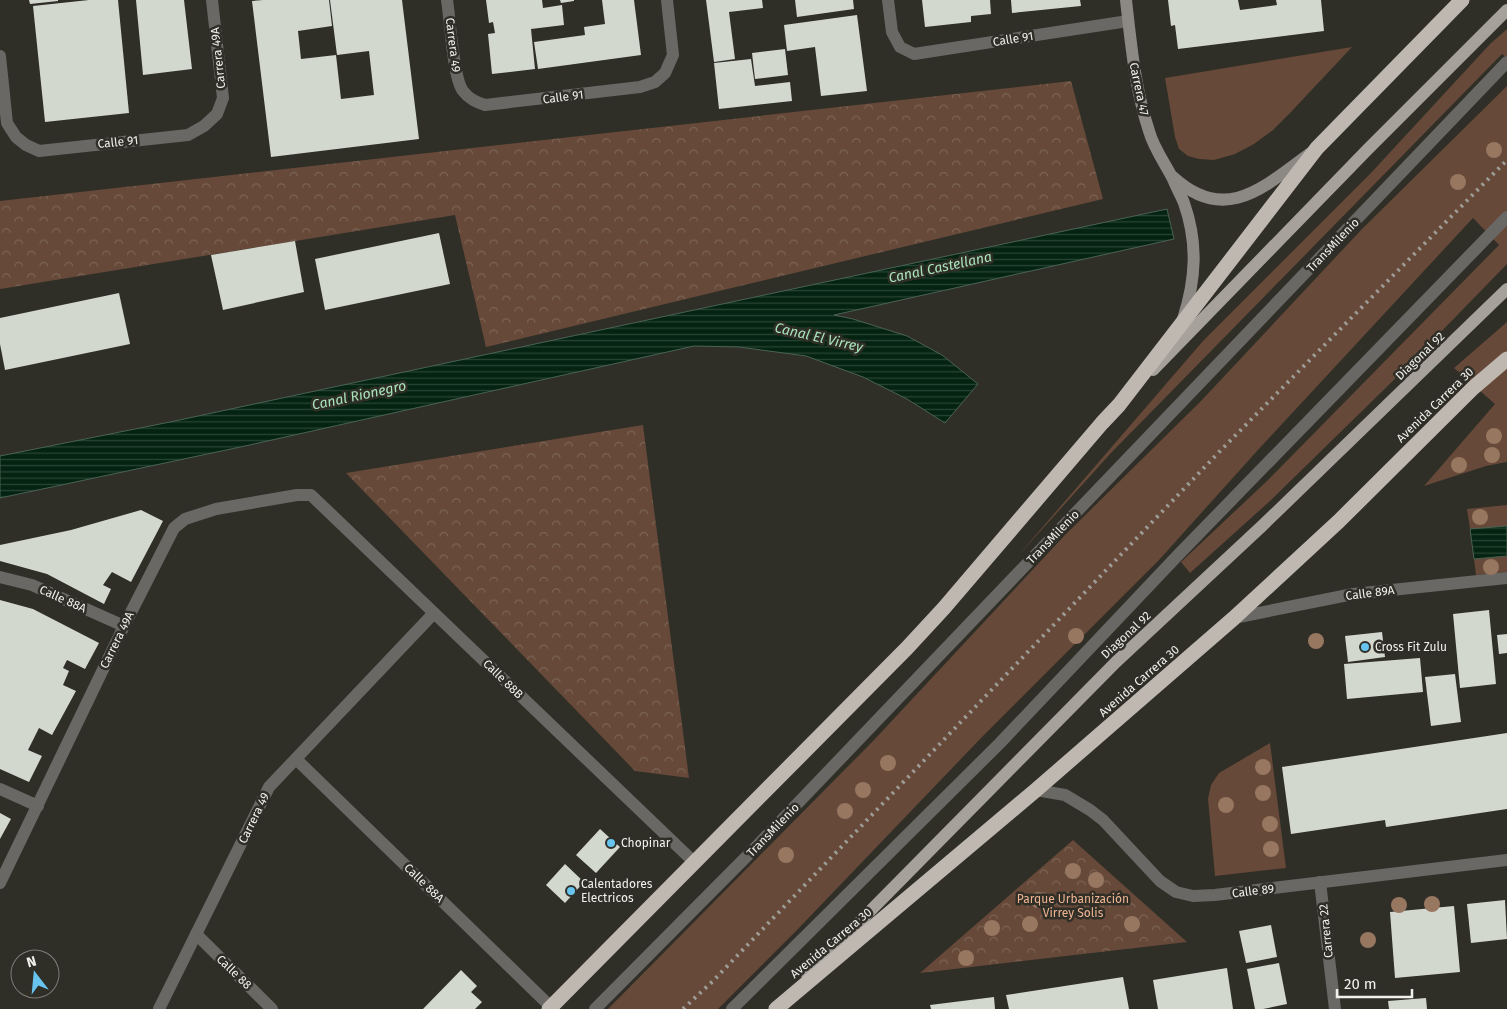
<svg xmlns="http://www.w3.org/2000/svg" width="1507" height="1009" viewBox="0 0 1507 1009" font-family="'Fira Sans',sans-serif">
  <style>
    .green { fill: #664938 }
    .forest { fill: url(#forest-crowns) }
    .water { fill: url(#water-rules); stroke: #4b6253 }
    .building { fill: #d3d8cf }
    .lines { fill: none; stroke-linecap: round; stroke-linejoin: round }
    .lane { stroke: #6a6865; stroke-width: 12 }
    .street { stroke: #6a6865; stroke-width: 12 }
    .secondary { stroke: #8c8883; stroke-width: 12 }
    .primary { stroke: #a6a19b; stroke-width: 12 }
    .highway { stroke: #beb8b0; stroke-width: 15 }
    .rail { stroke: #9d9c96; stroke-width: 4; stroke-dasharray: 2.5 5; stroke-linecap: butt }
    .tree { fill: #987761 }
    .poi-dot { fill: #67c4ef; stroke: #2f2e27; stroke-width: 2 }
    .labels { text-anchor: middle; stroke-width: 5; stroke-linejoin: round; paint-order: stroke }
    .street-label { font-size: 12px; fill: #f1f1ec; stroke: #2f2e27 }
    .poi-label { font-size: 12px; fill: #f1f1ec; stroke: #2f2e27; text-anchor: start }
    .park-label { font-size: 12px; fill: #eeb391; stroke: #2f2e27 }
    .water-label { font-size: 14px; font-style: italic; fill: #aae4bb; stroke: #2f2e27 }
  </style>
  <defs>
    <pattern id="forest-crowns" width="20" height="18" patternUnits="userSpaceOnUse" patternTransform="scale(1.25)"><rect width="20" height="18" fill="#664938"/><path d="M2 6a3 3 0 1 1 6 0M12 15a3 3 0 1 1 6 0" fill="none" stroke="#7c6455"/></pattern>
    <pattern id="water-rules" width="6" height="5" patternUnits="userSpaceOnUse" patternTransform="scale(1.25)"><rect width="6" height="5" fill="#042411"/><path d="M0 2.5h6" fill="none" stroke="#294434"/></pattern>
  </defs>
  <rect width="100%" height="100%" fill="#2f2e27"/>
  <g class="green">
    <path d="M1507 29V58L1502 54 1111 453 1016 558 1203 341 1370 174 1490 44Z"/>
    <path d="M1352 47 1291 112 1273 130 1254 144 1235 154 1214 160 1199 159 1188 156 1179 149 1175 137 1165 78Z"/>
    <path d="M1507 86V264L1402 372 1270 501 1190 573 1181 562 1267 481 1499 245 1473 218 1257 451 1159 560 982 737 798 929 718 1009H608L874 740 1065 535 1201 401 1362 229Z"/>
    <path d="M1507 322V462L1486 466 1424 486 1495 404 1454 368Z"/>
    <path d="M1507 505V526L1470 529 1467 509Z"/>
    <path d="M1507 556V572L1476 575 1474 559Z"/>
    <path d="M1270 743 1286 868 1215 876 1208 799 1211 785 1219 773Z"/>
  </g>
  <g class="forest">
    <path d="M1071 81 1103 199 486 347 455 215 0 289V201Z"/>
    <path d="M643 425 689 778 635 771 346 473Z"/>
    <path d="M1073 840 1187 942 920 973Z"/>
  </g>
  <g class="water">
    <path d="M1167 209 1174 239 834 315 853 319 907 336 942 355 978 384 945 423 907 399 863 377 806 356 739 347 694 346 245 446 0 498V456L170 422Z"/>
    <path d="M1507 526V556L1474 559 1470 529Z"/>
  </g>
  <g class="building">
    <path d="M29 0H58V1L30 4Z"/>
    <path d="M89 0H118L129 113 45 122 33 6Z"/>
    <path d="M136 0H184L192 69 143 75Z"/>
    <path d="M263 0H329L332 26 298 31 301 59 336 55 341 99 374 95 369 51 337 55 330 0H402L419 139 271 157 252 1Z"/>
    <path d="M486 0H542L543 8 562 5 564 25 531 29 535 69 492 74 488 34 495 33 493 22 489 23Z"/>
    <path d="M560 0H574V1L561 3Z"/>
    <path d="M602 0H634L641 55 538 69 534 42 585 35 584 27 605 24Z"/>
    <path d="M706 0H762L763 8 729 12 735 59 714 62Z"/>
    <path d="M795 0H853L854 9 797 17Z"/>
    <path d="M922 0H990L991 14 971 16V22L925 27Z"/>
    <path d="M1011 0H1080L1081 6 1012 13Z"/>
    <path d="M1168 0H1238L1240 10 1277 5 1276 0H1321L1324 31 1178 49 1175 25 1171 26Z"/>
    <path d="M857 15 867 91 821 96 815 47 787 51 784 25Z"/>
    <path d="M785 49 788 75 755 79 752 53Z"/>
    <path d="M751 59 755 86 790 82 792 101 719 109 714 63Z"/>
    <path d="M439 233 450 284 325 310 315 259Z"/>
    <path d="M295 241 304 292 223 310 211 255Z"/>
    <path d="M119 293 130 344 5 370 0 344V318Z"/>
    <path d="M141 510 163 521 131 582 112 572 103 585 111 589 104 604 47 574 0 561V545L71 530Z"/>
    <path d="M0 600 33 609 99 643 85 669 67 660 63 668 69 671 63 685 76 691 52 735 39 728 28 750 42 756 29 782 0 769Z"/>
    <path d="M1489 610 1496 684 1460 688 1453 614Z"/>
    <path d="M1382 632 1385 657 1348 662 1345 636Z"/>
    <path d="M1507 634V653L1499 654 1497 635Z"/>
    <path d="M1420 658 1423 692 1347 699 1344 664Z"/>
    <path d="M1455 674 1461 722 1431 726 1425 677Z"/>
    <path d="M1507 733V809L1386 827 1385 820 1291 834 1282 767Z"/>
    <path d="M0 813 11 819 0 839Z"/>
    <path d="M600 829 620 847 596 873 576 855Z"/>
    <path d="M565 864 584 882 565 903 546 885Z"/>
    <path d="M1505 900 1507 939 1471 943 1467 904Z"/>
    <path d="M1454 906 1460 972 1395 978 1390 912Z"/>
    <path d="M1271 925 1277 957 1246 963 1239 931Z"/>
    <path d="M1279 963 1287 1004 1263 1009H1255L1247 969Z"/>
    <path d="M1227 968 1233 1009H1158L1153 980Z"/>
    <path d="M461 970 477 986 471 992 482 1002 475 1009H423Z"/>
    <path d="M1123 977 1129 1009H1009L1006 995Z"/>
    <path d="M994 997 995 1009H931L930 1005Z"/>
    <path d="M1426 998 1427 1009H1389L1388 1001Z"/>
  </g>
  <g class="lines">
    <g class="lane">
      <path d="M595 1009 753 850 1507 62"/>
      <path d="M732 1009 1000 743 1180 553 1507 217"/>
    </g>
    <g class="street">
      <path d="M447 0C450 18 453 79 463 91 469 99 476 102 485 105L640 87 655 82 665 73 673 55 667 0"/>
      <path d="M888 0 892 32 900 47 914 54 1128 21"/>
      <path d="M0 56 7 123 16 137 26 145 39 151 188 135 204 126 217 114 223 98 212 0"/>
      <path d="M0 577 32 585 124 626"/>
      <path d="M1234 618 1353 594 1507 578"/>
      <path d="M296 759 551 1007"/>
      <path d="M0 789 38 806"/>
      <path d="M1036 790 1065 795 1090 810 1103 820 1160 881 1176 892 1193 896 1215 895 1507 860"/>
      <path d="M1320 882 1335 1009"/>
      <path d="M0 883 124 626 174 528 185 519 216 509 297 495H311L694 862"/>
      <path d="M196 934 272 1009"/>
      <path d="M159 1009 269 787 434 613"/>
    </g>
    <g class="secondary">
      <path d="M1126 0C1131 44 1135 89 1149 131 1154 149 1165 163 1173 179 1176 187 1181 195 1184 203 1198 243 1196 279 1183 319"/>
      <path d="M1173 177C1225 225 1264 187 1309 154"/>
    </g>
    <g class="primary">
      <path d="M1153 370 1368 149 1507 10"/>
      <path d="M807 975 1116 662 1262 526 1507 289"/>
    </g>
    <g class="highway">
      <path d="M549 1009 907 648 944 608 1102 423 1119 405 1317 148 1462 0"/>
      <path d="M776 1009 1036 790 1234 618 1339 521 1473 388 1507 359"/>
    </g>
    <path class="rail" d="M683 1009 713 981 1222 449 1507 160"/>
  </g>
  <g class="tree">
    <circle cx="1494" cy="150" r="8"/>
    <circle cx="1458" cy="182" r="8"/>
    <circle cx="1494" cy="436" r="8"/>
    <circle cx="1492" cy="455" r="8"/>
    <circle cx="1459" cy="465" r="8"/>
    <circle cx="1480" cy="517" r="8"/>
    <circle cx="1491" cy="567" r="8"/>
    <circle cx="1076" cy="636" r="8"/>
    <circle cx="1316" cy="641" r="8"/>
    <circle cx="888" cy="763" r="8"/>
    <circle cx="1263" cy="767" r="8"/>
    <circle cx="863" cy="790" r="8"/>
    <circle cx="1263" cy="793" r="8"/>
    <circle cx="1226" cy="805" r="8"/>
    <circle cx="845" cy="811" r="8"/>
    <circle cx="1270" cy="824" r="8"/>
    <circle cx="1271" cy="849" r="8"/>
    <circle cx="786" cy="855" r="8"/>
    <circle cx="1073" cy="871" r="8"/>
    <circle cx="1096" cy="880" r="8"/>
    <circle cx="1038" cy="900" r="8"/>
    <circle cx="1432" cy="904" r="8"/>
    <circle cx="1399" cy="905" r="8"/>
    <circle cx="1030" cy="924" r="8"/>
    <circle cx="1132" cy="924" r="8"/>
    <circle cx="992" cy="928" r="8"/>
    <circle cx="1368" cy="940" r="8"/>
    <circle cx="966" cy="958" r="8"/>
  </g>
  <g class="poi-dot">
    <circle cx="1365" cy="647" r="5"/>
    <circle cx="611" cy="843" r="5"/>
    <circle cx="571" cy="891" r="5"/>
  </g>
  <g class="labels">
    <g class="street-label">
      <text transform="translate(1013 39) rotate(-9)" y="4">Calle 91</text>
      <text transform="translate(453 45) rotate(83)" y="4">Carrera 49</text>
      <text transform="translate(218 58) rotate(-96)" y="4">Carrera 49A</text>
      <text transform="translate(1139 89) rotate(78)" y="4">Carrera 47</text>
      <text transform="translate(563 97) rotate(-7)" y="4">Calle 91</text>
      <text transform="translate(118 142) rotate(-6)" y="4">Calle 91</text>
      <text transform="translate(1333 245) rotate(-46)" y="4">TransMilenio</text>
      <text transform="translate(1420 356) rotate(-44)" y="4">Diagonal 92</text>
      <text transform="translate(1435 405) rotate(-44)" y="4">Avenida Carrera 30</text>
      <text transform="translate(1053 537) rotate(-46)" y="4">TransMilenio</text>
      <text transform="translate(1370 593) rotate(-7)" y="4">Calle 89A</text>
      <text transform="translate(63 599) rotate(24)" y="4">Calle 88A</text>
      <text transform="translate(1126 635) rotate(-43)" y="4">Diagonal 92</text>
      <text transform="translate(117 640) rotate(-64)" y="4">Carrera 49A</text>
      <text transform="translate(503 679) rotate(44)" y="4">Calle 88B</text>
      <text transform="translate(1139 681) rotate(-41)" y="4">Avenida Carrera 30</text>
      <text transform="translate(254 818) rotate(-64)" y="4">Carrera 49</text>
      <text transform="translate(773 830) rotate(-46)" y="4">TransMilenio</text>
      <text transform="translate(424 883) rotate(44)" y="4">Calle 88A</text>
      <text transform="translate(1253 891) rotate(-7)" y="4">Calle 89</text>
      <text transform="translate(1326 931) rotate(-96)" y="4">Carrera 22</text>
      <text transform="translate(831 943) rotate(-40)" y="4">Avenida Carrera 30</text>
      <text transform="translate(234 972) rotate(44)" y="4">Calle 88</text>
    </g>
    <g class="poi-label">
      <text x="1375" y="651">Cross Fit Zulu</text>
      <text x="621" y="847">Chopinar</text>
      <text x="581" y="888">Calentadores<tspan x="581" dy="14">Electricos</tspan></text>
    </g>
    <g class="park-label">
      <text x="1073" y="903">Parque Urbanización<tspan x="1073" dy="14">Virrey Solis</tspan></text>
    </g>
    <g class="water-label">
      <text transform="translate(940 267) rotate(-12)" y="5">Canal Castellana</text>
      <text transform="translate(819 337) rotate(13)" y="5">Canal El Virrey</text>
      <text transform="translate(359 395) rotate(-12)" y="5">Canal Rionegro</text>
    </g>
  </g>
  <g transform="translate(35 974) rotate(344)"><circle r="24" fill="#2f2e27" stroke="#7d7c76"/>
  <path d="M0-4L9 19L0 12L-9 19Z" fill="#67c4ef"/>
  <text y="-8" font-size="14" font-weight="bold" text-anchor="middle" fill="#f1f1ec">N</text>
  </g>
  <path d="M1337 989v8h75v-8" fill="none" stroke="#f1f1ec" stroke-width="2.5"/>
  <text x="1344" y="989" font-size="15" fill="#f1f1ec" stroke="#2f2e27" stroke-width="4" paint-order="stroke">20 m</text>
</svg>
